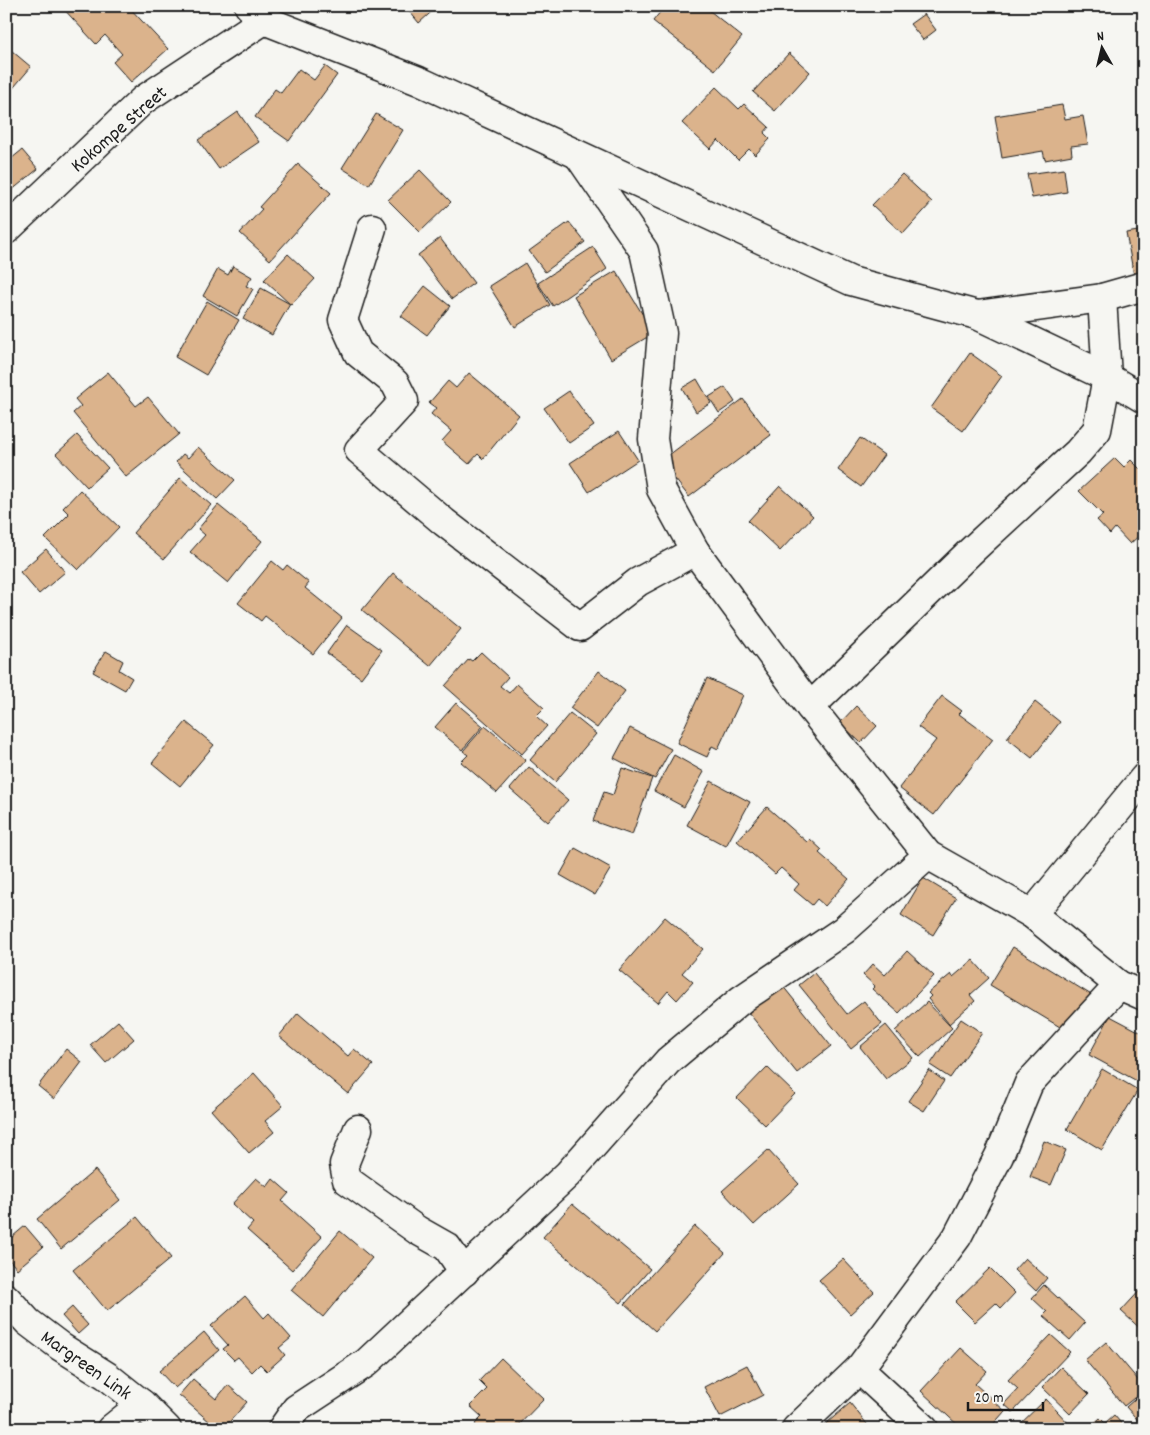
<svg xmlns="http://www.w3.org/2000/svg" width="1150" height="1435" viewBox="0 0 1150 1435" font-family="Dekko,sans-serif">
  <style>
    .building { fill: #dbb38c; stroke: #1c1c1c }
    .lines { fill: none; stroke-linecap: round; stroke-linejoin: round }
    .minor-casing { stroke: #1c1c1c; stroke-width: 31 }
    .minor { stroke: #f6f6f2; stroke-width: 28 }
    .labels { text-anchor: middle; stroke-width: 4.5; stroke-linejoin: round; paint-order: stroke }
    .street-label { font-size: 20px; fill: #1c1c1c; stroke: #f6f6f2 }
  </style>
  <rect width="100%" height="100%" fill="#f6f6f2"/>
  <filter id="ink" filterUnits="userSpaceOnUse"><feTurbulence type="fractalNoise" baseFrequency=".02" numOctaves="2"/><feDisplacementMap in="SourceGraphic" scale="10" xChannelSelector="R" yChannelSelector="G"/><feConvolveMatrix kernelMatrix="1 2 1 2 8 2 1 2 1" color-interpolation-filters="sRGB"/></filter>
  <g filter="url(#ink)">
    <g class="building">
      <path d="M61 6H128L168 49 131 82 113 62 122 54 105 35 96 44Z"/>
      <path d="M405 6H438L419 23Z"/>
      <path d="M665 6H704L742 37 715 70 653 21Z"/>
      <path d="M924 14 936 30 923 40 910 24Z"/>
      <path d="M12 51 31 67 9 93 6 90V57Z"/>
      <path d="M789 53 810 72 775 111 753 92Z"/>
      <path d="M325 66 337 75 289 141 255 117 275 89 281 93 299 69 314 80Z"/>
      <path d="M716 87 739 109 744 104 769 127 764 133 770 139 755 155 749 149 738 160 718 140 710 149 682 123Z"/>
      <path d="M1062 105 1065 119 1083 116 1088 144 1071 146 1072 155 1045 160 1043 151 1002 158 995 116Z"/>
      <path d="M238 112 259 142 219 169 198 140Z"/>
      <path d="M376 114 403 130 369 185 342 168Z"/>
      <path d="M22 150 38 169 6 195V163Z"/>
      <path d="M298 164 331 193 270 260 240 233 262 209 259 207Z"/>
      <path d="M1064 169 1067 192 1032 198 1027 174Z"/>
      <path d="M420 170 451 202 420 232 388 200Z"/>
      <path d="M902 174 932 202 903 234 872 205Z"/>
      <path d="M569 222 585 242 545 272 529 251Z"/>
      <path d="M1144 230V274L1134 276 1126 233Z"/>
      <path d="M440 238 474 283 452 299 418 255Z"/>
      <path d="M593 247 607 269 553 306 538 283Z"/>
      <path d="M288 254 315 279 291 305 264 280Z"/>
      <path d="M525 263 550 305 515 327 489 286Z"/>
      <path d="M233 266 252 277 246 286 253 289 237 316 203 296 218 269 228 275Z"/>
      <path d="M616 271 654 333 611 359 574 296Z"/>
      <path d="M425 286 450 306 427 335 401 316Z"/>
      <path d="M261 288 290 304 272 335 243 319Z"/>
      <path d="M207 301 239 320 206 375 175 357Z"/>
      <path d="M970 353 1002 376 963 431 931 408Z"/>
      <path d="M108 372 136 406 148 397 179 434 126 477 73 413 81 406 75 399Z"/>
      <path d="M469 373 519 415 483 459 478 454 469 464 442 441 451 431 431 414 436 408 429 403 448 381 456 388Z"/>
      <path d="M697 379 711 403 696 412 682 388Z"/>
      <path d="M725 387 735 402 719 413 709 397Z"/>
      <path d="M569 391 594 426 569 443 544 408Z"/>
      <path d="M743 399 771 435 689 497 661 461Z"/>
      <path d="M619 431 638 460 589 492 570 463Z"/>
      <path d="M77 435 108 468 87 487 56 454Z"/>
      <path d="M860 438 884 455 861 487 838 470Z"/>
      <path d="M198 447 235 480 217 499 176 462 183 454 188 458Z"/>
      <path d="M1115 458 1124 467 1131 460 1144 473V531L1130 544 1115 528 1110 534 1097 520 1103 515 1079 491Z"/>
      <path d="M180 478 211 505 164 559 133 533Z"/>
      <path d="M780 486 813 516 780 551 748 521Z"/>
      <path d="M80 490 119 527 78 570 45 538 69 514 63 508Z"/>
      <path d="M218 505 262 541 228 583 190 552 205 535 198 529Z"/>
      <path d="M46 549 65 572 39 594 20 572Z"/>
      <path d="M272 561 283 570 287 565 309 583 305 588 342 618 313 654 265 616 261 621 238 603Z"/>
      <path d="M393 573 461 629 430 666 362 610Z"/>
      <path d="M347 625 382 650 361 678 327 653Z"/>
      <path d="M106 651 123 661 119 670 132 678 125 690 93 672Z"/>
      <path d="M481 652 508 677 500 686 509 693 517 684 544 708 536 716 547 726 522 754 445 686 469 659 472 661Z"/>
      <path d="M599 671 625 691 597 728 570 708Z"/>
      <path d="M707 678 743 695 718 749 712 746 707 757 677 743Z"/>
      <path d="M942 696 962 711 959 714 993 739 934 815 899 788 936 740 918 727Z"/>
      <path d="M1035 702 1060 722 1032 758 1007 738Z"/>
      <path d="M456 703 483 726 462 750 435 727Z"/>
      <path d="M856 706 877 726 861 743 840 723Z"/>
      <path d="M570 713 596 734 555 782 530 760Z"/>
      <path d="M186 722 214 745 180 786 152 763Z"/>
      <path d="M485 726 526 760 497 793 461 762 468 755 463 751Z"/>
      <path d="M630 728 671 749 655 779 614 758Z"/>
      <path d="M674 755 704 772 684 807 654 791Z"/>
      <path d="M529 767 568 800 548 822 510 789Z"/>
      <path d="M622 768 652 778 632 835 593 821 604 792 613 795Z"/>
      <path d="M711 781 750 802 726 846 687 825Z"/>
      <path d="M767 807 807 842 810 839 822 850 819 853 849 879 825 906 817 899 812 905 794 890 799 884 781 868 775 874 737 841Z"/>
      <path d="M575 848 611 868 595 895 560 875Z"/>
      <path d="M923 878 956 898 933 935 901 915Z"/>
      <path d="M665 917 703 949 682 973 693 982 677 1000 668 991 658 1003 619 970Z"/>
      <path d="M1013 947 1093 996 1070 1033 990 985Z"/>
      <path d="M907 951 934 976 899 1013 872 989 875 986 863 975 873 964 885 975Z"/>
      <path d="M973 960 989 978 970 995 975 1001 949 1024 928 999 931 996 928 993 951 974 953 977Z"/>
      <path d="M814 973 847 1014 864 1001 882 1024 851 1049 799 985Z"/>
      <path d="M782 985 831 1046 797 1073 748 1012Z"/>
      <path d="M927 1002 952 1028 920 1057 895 1031Z"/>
      <path d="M298 1013 348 1056 354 1049 373 1065 348 1094 279 1036Z"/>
      <path d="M1110 1016 1144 1034V1068L1137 1081 1089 1055Z"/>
      <path d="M961 1019 982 1033 950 1078 930 1065Z"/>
      <path d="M118 1021 134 1039 106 1063 90 1045Z"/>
      <path d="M886 1025 913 1058 886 1079 860 1047Z"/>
      <path d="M66 1049 82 1062 54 1099 38 1086Z"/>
      <path d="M767 1067 795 1094 765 1125 737 1098Z"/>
      <path d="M1102 1069 1138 1090 1102 1150 1067 1129Z"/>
      <path d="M929 1070 944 1081 924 1111 908 1101Z"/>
      <path d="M254 1073 283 1106 265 1121 274 1132 249 1153 211 1110Z"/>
      <path d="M1044 1141 1066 1150 1051 1185 1030 1177Z"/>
      <path d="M768 1150 799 1184 754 1225 722 1191Z"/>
      <path d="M95 1170 120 1200 61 1249 37 1219Z"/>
      <path d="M256 1178 267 1187 273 1179 289 1193 282 1201 322 1237 292 1270 247 1230 253 1223 232 1204Z"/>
      <path d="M572 1204 650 1269 621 1303 543 1237Z"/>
      <path d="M137 1217 171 1258 107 1311 73 1270Z"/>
      <path d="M25 1226 43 1247 17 1269 6 1256V1242Z"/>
      <path d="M695 1226 725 1253 655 1331 625 1304Z"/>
      <path d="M340 1231 372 1258 323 1317 291 1290Z"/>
      <path d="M1025 1258 1047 1278 1036 1291 1014 1270Z"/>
      <path d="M843 1259 874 1292 850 1314 819 1280Z"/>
      <path d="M990 1268 1015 1293 1001 1308 996 1303 975 1322 955 1302Z"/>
      <path d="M1044 1285 1085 1323 1070 1340 1043 1316 1047 1312 1032 1298Z"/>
      <path d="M1144 1286V1332L1121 1311Z"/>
      <path d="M245 1296 264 1318 269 1313 291 1338 279 1348 285 1355 267 1371 260 1364 252 1372 238 1357 234 1360 223 1349 228 1345 211 1326Z"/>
      <path d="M72 1307 88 1325 78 1334 62 1316Z"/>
      <path d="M204 1332 219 1350 175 1388 159 1371Z"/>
      <path d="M1051 1335 1070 1352 1013 1412 1004 1404 1018 1389 1008 1380Z"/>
      <path d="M1106 1342 1144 1387V1390L1124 1406 1085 1360Z"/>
      <path d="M961 1348 987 1371 975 1384 1005 1411 989 1429H962L921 1391Z"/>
      <path d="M501 1358 544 1399 515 1429H479L475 1424 482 1417 470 1406 487 1389 479 1381Z"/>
      <path d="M747 1365 763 1395 720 1417 704 1387Z"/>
      <path d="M1061 1367 1089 1394 1070 1414 1042 1387Z"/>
      <path d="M193 1379 216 1399 228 1385 247 1402 223 1429H218L179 1395Z"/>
      <path d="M1144 1391V1427L1126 1407Z"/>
      <path d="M1046 1399 1069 1424 1065 1429H1015Z"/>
      <path d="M850 1403 871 1429H820Z"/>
      <path d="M1114 1415 1126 1429H1088L1100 1418 1105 1423Z"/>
    </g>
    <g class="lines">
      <g class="minor-casing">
        <g id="minor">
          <path d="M249 6 264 20 419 81 851 281 977 315 1102 298 1144 286"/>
          <path d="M579 156 644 251 662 333 653 439 661 489 695 551 810 707 928 855 1032 914 1119 985 1144 996"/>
          <path d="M372 228 343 320 358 353 395 383 404 401 359 450 444 522 580 627 638 582 695 551"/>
          <path d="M6 230 143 100 264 20"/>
          <path d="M977 315 1107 377 1144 399"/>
          <path d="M810 707 971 551 1078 452 1097 430 1107 377 1102 298"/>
          <path d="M1032 914 1144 778"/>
          <path d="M358 1129 344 1164 347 1180 417 1230 447 1247 464 1272"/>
          <path d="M6 1298 28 1322 61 1347 107 1376 142 1404 167 1429"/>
          <path d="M859 1369 924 1429"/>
          <path d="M111 1429 142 1404"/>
          <path d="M282 1429 296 1409 366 1363 568 1174 668 1061 742 999 844 930 928 855"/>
          <path d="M796 1429 859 1369 957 1237 999 1156 1029 1083 1119 985"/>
        </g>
      </g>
      <use href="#minor" class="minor"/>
    </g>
  </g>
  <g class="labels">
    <g class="street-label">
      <text transform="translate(118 128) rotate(-41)" y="7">Kokompe Street</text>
      <text transform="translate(87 1364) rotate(35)" y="7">Margreen Link</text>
    </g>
  </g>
  <rect width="1150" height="1435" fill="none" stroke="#f6f6f2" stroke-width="25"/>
  <rect x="12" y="12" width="1125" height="1410" fill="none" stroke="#1c1c1c" stroke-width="2" filter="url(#ink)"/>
  <g transform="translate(1102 48) rotate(352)" stroke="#f6f6f2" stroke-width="4" paint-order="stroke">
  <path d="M0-4L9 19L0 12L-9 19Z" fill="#1c1c1c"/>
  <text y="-8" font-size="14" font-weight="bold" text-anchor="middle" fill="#1c1c1c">N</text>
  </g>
  <path d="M968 1402v8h75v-8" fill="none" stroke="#1c1c1c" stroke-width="2.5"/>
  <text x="975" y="1402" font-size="15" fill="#1c1c1c" stroke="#f6f6f2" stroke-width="4" paint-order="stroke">20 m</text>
</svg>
